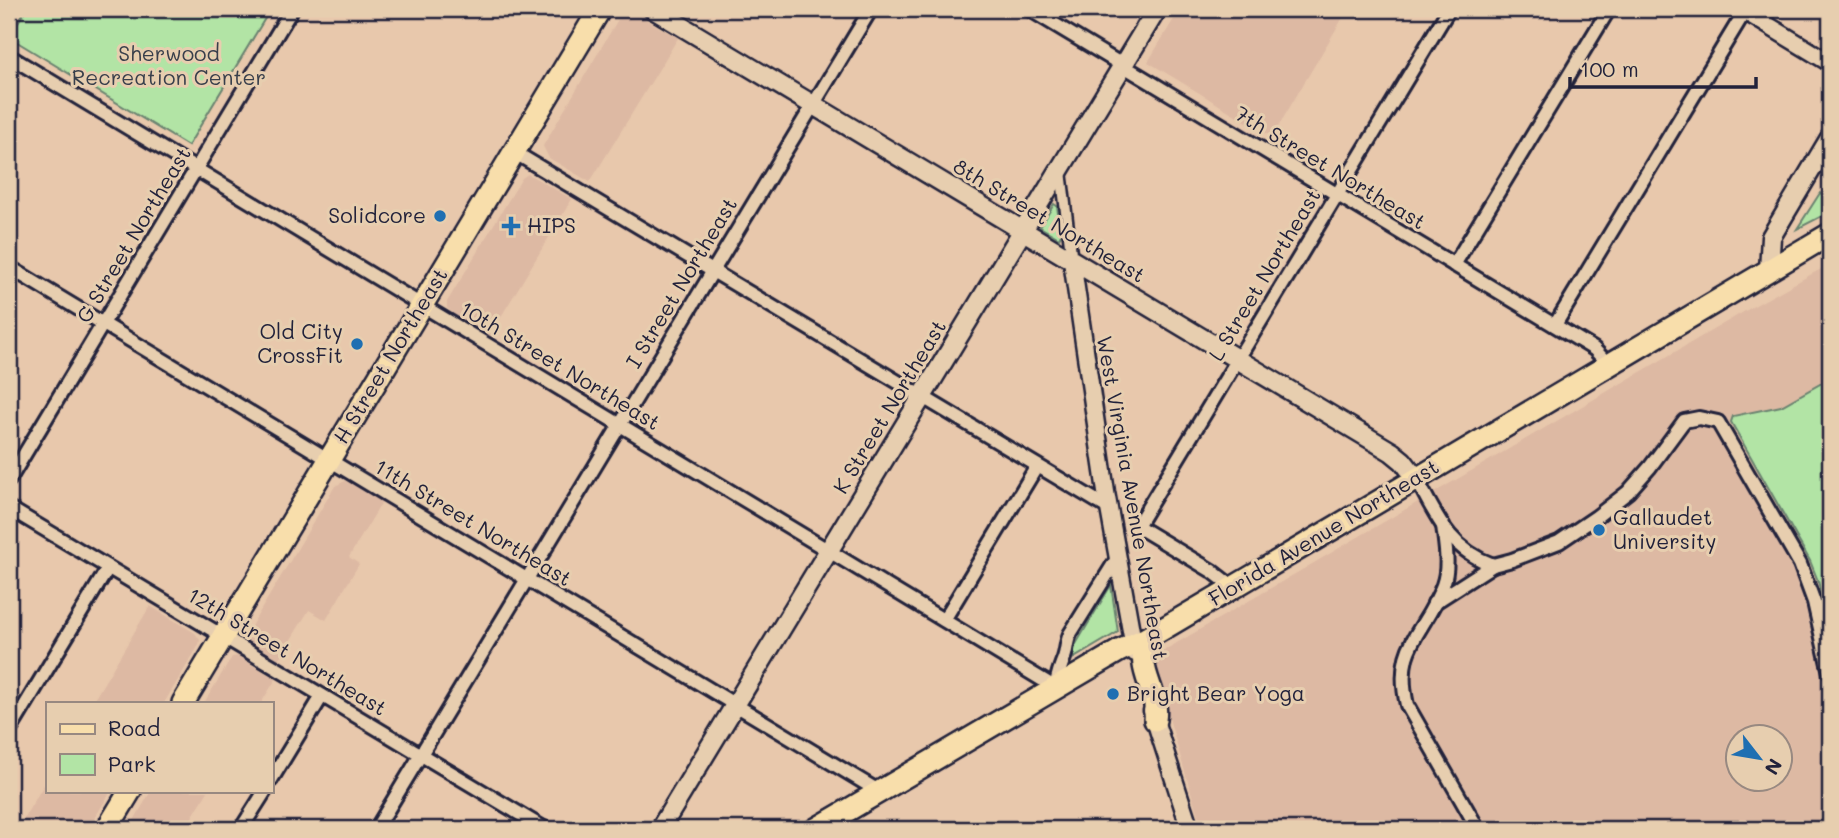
<svg xmlns="http://www.w3.org/2000/svg" width="1839" height="838" viewBox="0 0 1839 838" font-family="Mali,sans-serif">
  <style>
    .built { fill: #ddb9a3; fill-rule: evenodd }
    .green { fill: #b2e4a5; stroke: #6a8370; stroke-width: 2 }
    .lines { fill: none; stroke-linecap: round; stroke-linejoin: round }
    .pedestrian-casing { stroke: #22223b; stroke-width: 15 }
    .minor-casing { stroke: #22223b; stroke-width: 18 }
    .tertiary-casing { stroke: #22223b; stroke-width: 21 }
    .secondary-casing { stroke: #22223b; stroke-width: 23 }
    .primary-casing { stroke: #22223b; stroke-width: 26 }
    .pedestrian { stroke: #e7ceaf; stroke-width: 10 }
    .minor { stroke: #e7ceaf; stroke-width: 12 }
    .tertiary { stroke: #e7ceaf; stroke-width: 16 }
    .secondary { stroke: #e7ceaf; stroke-width: 18 }
    .primary { stroke: #f8deab; stroke-width: 21 }
    .poi-dot { fill: #1f6fb2; stroke: #e7ceaf; stroke-width: 2.5 }
    .labels { text-anchor: middle; stroke-width: 6; stroke-linejoin: round; paint-order: stroke }
    .park-label { font-size: 21px; fill: #383f4b; stroke: #e7ceaf }
    .street-label { font-size: 21px; fill: #22223b; stroke: #e7ceaf }
    .poi-label { font-size: 21px; fill: #22223b; stroke: #e7ceaf; text-anchor: start }
  </style>
  <rect width="100%" height="100%" fill="#e8c8ac"/>
  <filter id="ink" filterUnits="userSpaceOnUse"><feTurbulence type="fractalNoise" baseFrequency=".0143" numOctaves="2"/><feDisplacementMap in="SourceGraphic" scale="14" xChannelSelector="R" yChannelSelector="G"/><feConvolveMatrix kernelMatrix="1 2 1 2 8 2 1 2 1" color-interpolation-filters="sRGB"/></filter>
  <g filter="url(#ink)">
    <g class="built">
      <path d="M1180 9H1348L1272 137 1148 62Z"/>
      <path d="M629 10 678 38 590 182 549 158 543 146 623 11Z"/>
      <path d="M528 174 572 199 490 335 454 314 447 308V302L522 178Z"/>
      <path d="M1830 264V829H1202L1151 658 1752 307ZM1738 736H1780V778H1738Z"/>
      <path d="M345 481 351 483 382 502 349 557 359 564 326 620 309 610 279 659 248 640 247 633 335 486Z"/>
      <path d="M150 606 195 633 200 640 199 645 164 703H92Z"/>
      <path d="M237 656 276 679 261 703H204L232 657Z"/>
      <path d="M47 780V791H111L88 829H17Z"/>
      <path d="M151 791H208L185 829H129Z"/>
    </g>
    <g class="green">
      <path d="M26 9H257L267 15 188 146 9 37Z"/>
      <path d="M1820 193 1830 199V212L1797 229Z"/>
      <path d="M1054 204 1057 206 1061 234 1059 238 1040 227Z"/>
      <path d="M1830 381V627L1818 581 1810 561 1731 422 1733 416 1781 406 1822 383Z"/>
      <path d="M1111 585 1118 632 1074 658 1073 649Z"/>
    </g>
    <g class="lines">
      <g class="pedestrian-casing">
        <path id="pedestrian" d="M1061 171 1072 261"/>
      </g>
      <g class="minor-casing">
        <g id="minor">
          <path d="M1029 9 1594 349 1608 364"/>
          <path d="M9 56 1056 688C1056 677 1060 669 1064 658 1067 650 1066 643 1070 634L1118 557"/>
          <path d="M514 152 1110 509"/>
          <path d="M1454 265 1609 9"/>
          <path d="M9 267 880 792"/>
          <path d="M1555 325 1745 11"/>
          <path d="M1416 478C1437 517 1449 549 1493 565"/>
          <path d="M9 480 292 9"/>
          <path d="M9 508 545 829"/>
          <path d="M1443 525C1445 544 1450 566 1443 585 1425 634 1393 644 1407 705L1478 829"/>
          <path d="M1234 588 1212 571 1137 526 1449 9"/>
          <path d="M1434 603 1493 565 1512 560 1559 542 1596 517 1628 492 1650 467 1684 421 1699 418 1718 422 1800 564 1814 602 1830 673"/>
          <path d="M944 620 1037 466"/>
          <path d="M9 732 108 568"/>
          <path d="M271 780 322 696"/>
          <path d="M241 829 265 791"/>
          <path d="M376 829 871 9"/>
        </g>
      </g>
      <g class="tertiary-casing">
        <g id="tertiary">
          <path d="M1741 9 1830 63"/>
          <path d="M1072 261 1106 492 1135 653"/>
          <path d="M1152 711 1190 829"/>
        </g>
      </g>
      <g class="secondary-casing">
        <g id="secondary">
          <path d="M653 9 1392 452 1403 461 1416 478"/>
          <path d="M1769 270 1771 237 1830 138"/>
          <path d="M660 829 1157 9"/>
        </g>
      </g>
      <g class="primary-casing">
        <g id="primary">
          <path d="M1148 637C1133 671 1160 689 1155 720"/>
          <path d="M183 703 600 9"/>
          <path d="M107 829 130 791"/>
          <path d="M816 829 1119 651 1151 636C1378 503 1603 366 1830 234"/>
        </g>
      </g>
      <use href="#pedestrian" class="pedestrian"/>
      <use href="#minor" class="minor"/>
      <use href="#tertiary" class="tertiary"/>
      <use href="#secondary" class="secondary"/>
      <use href="#primary" class="primary"/>
    </g>
  </g>
  <g class="poi-dot">
    <circle cx="440" cy="216" r="7"/>
    <path d="M507.5 215.5h7v7h7v7h-7v7h-7v-7h-7v-7h7z"/>
    <circle cx="357" cy="344" r="7"/>
    <circle cx="1599" cy="530" r="7"/>
    <circle cx="1113" cy="694" r="7"/>
  </g>
  <g class="labels">
    <g class="park-label">
      <text x="169" y="61">Sherwood<tspan x="169" dy="24">Recreation Center</tspan></text>
    </g>
    <g class="street-label">
      <text transform="translate(1330 168) rotate(31)" y="7">7th Street Northeast</text>
      <text transform="translate(1049 221) rotate(31)" y="7">8th Street Northeast</text>
      <text transform="translate(134 235) rotate(-59)" y="7">G Street Northeast</text>
      <text transform="translate(1265 275) rotate(-59)" y="7">L Street Northeast</text>
      <text transform="translate(682 283) rotate(-59)" y="7">I Street Northeast</text>
      <text transform="translate(391 356) rotate(-59)" y="7">H Street Northeast</text>
      <text transform="translate(560 366) rotate(31)" y="7">10th Street Northeast</text>
      <text transform="translate(890 407) rotate(-59)" y="7">K Street Northeast</text>
      <text transform="translate(1132 498) rotate(80)" y="7">West Virginia Avenue Northeast</text>
      <text transform="translate(473 523) rotate(31)" y="7">11th Street Northeast</text>
      <text transform="translate(1324 533) rotate(-31)" y="7">Florida Avenue Northeast</text>
      <text transform="translate(287 652) rotate(31)" y="7">12th Street Northeast</text>
    </g>
    <g class="poi-label">
      <text x="426" y="223" text-anchor="end">Solidcore</text>
      <text x="527" y="233">HIPS</text>
      <text x="343" y="339" text-anchor="end">Old City<tspan x="343" dy="24">CrossFit</tspan></text>
      <text x="1613" y="525">Gallaudet<tspan x="1613" dy="24">University</tspan></text>
      <text x="1127" y="701">Bright Bear Yoga</text>
    </g>
  </g>
  <rect width="1839" height="838" fill="none" stroke="#e7ceaf" stroke-width="35"/>
  <rect x="18" y="18" width="1804" height="803" fill="none" stroke="#22223b" stroke-width="2.5" filter="url(#ink)"/>
  <rect x="46" y="702" width="228" height="91" fill="#e7ceaf" stroke="#988981" stroke-width="2"/>
  <rect x="60" y="724" width="35" height="10" fill="#f8deab" stroke="#988981" stroke-width="2"/>
  <text x="108" y="736" font-size="21" fill="#22223b">Road</text>
  <rect x="60" y="754" width="35" height="21" fill="#b2e4a5" stroke="#988981" stroke-width="2"/>
  <text x="108" y="772" font-size="21" fill="#22223b">Park</text>
  <g transform="translate(1759 758) rotate(121)"><circle r="33" fill="#e7ceaf" stroke="#988981" stroke-width="2"/>
  <path d="M0-5L12 26L0 18L-12 26Z" fill="#1f6fb2"/>
  <text y="-10" font-size="19" font-weight="bold" text-anchor="middle" fill="#22223b">N</text>
  </g>
  <path d="M1570 77v10h186v-10" fill="none" stroke="#22223b" stroke-width="3.5"/>
  <text x="1580" y="77" font-size="21" fill="#22223b" stroke="#e7ceaf" stroke-width="5" paint-order="stroke">100 m</text>
</svg>
